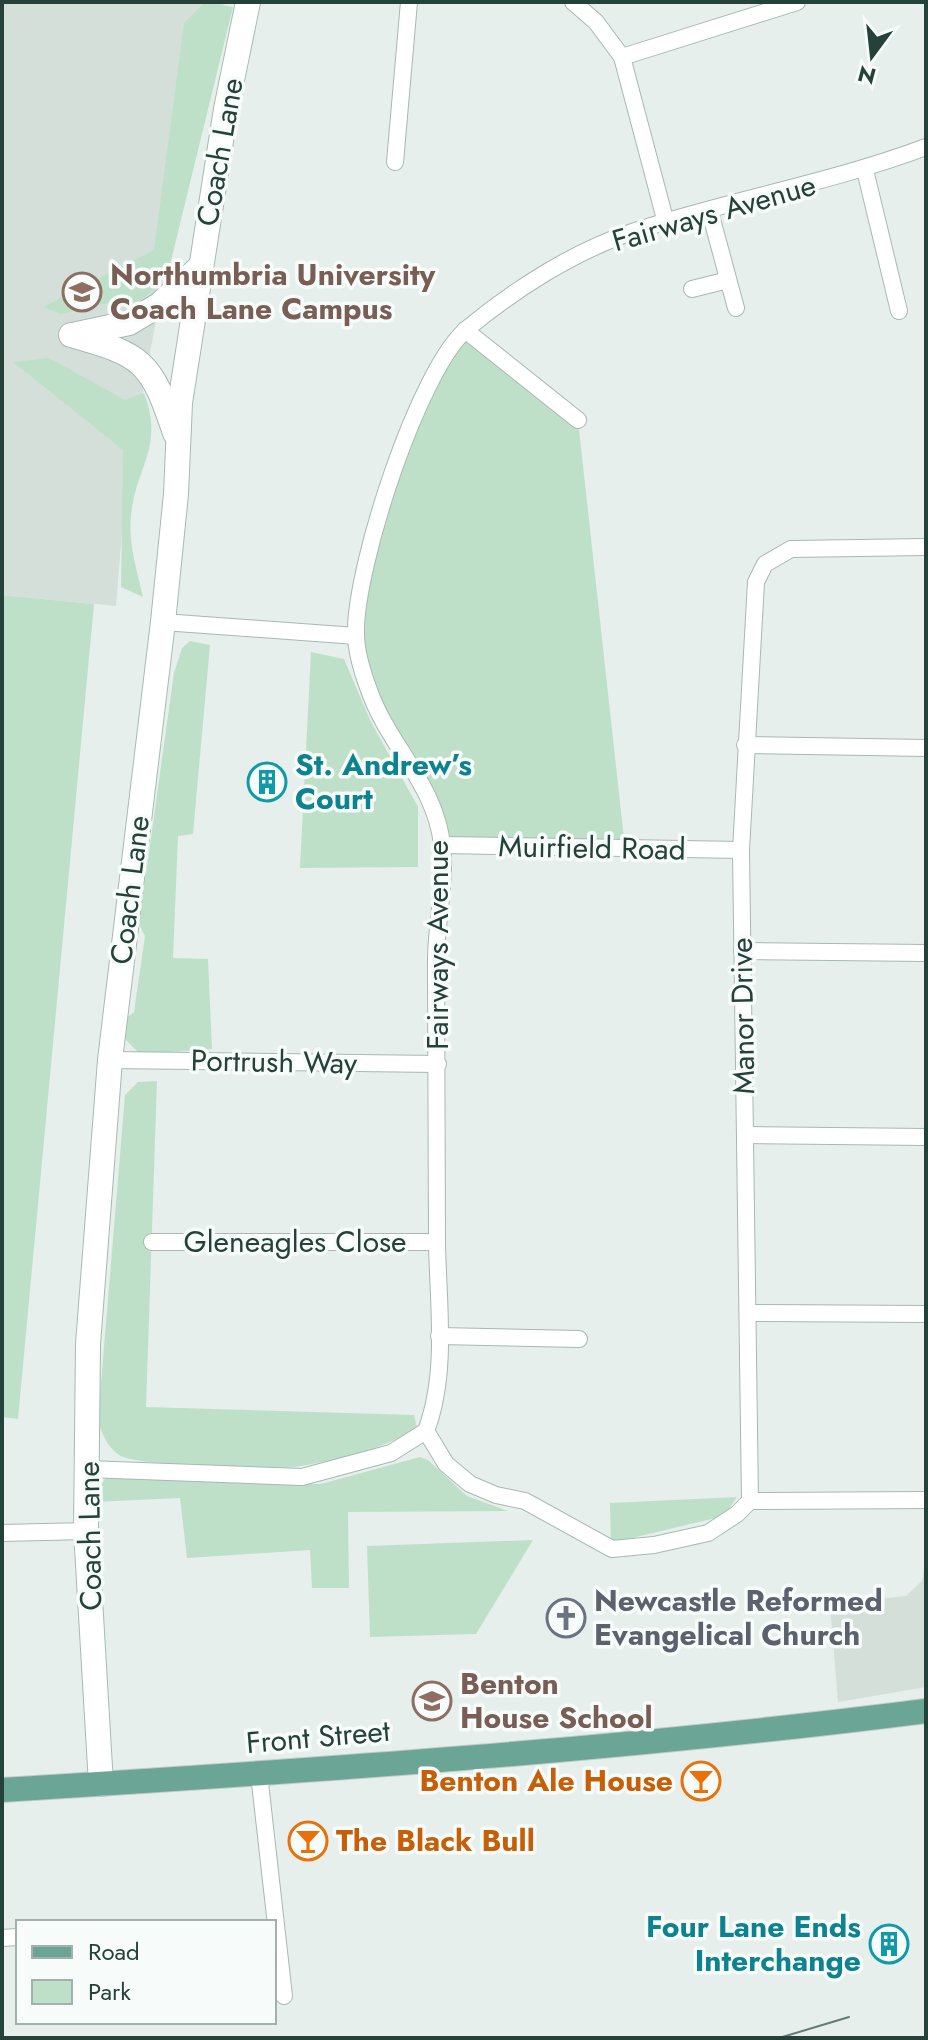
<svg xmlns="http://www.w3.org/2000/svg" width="928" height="2040" viewBox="0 0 928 2040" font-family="Jost,sans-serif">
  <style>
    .built { fill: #d4dfda }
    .green { fill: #bfe0c8 }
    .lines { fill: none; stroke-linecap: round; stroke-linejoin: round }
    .street-casing { stroke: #a8b8b2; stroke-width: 18 }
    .secondary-casing { stroke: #a4bbb3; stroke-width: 26 }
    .primary-casing { stroke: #c2cac8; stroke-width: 26 }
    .street { stroke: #fff; stroke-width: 16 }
    .secondary { stroke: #fff; stroke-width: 24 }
    .primary { stroke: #6aa596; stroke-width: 24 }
    .tram { stroke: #5f7d75; stroke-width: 2 }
    .labels { text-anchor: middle; stroke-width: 7; stroke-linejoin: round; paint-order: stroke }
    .street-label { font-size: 30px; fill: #24423a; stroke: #f7fbf9 }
    .education-label { font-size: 30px; font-weight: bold; fill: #785e54; stroke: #f7fbf9; text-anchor: start }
    .culture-label { font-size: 30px; font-weight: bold; fill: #0d838f; stroke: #f7fbf9; text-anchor: start }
    .worship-label { font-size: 30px; font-weight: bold; fill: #5b616d; stroke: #f7fbf9; text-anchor: start }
    .food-label { font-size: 30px; font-weight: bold; fill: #c56008; stroke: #f7fbf9; text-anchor: end }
  </style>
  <rect width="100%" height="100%" fill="#e6efeb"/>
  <g class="built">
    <path d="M2 2H224L180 191 126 482 116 606 2 595Z"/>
    <path d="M926 1560V1687L838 1702 830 1604 906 1596 922 1581Z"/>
  </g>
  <g class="green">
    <path d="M205 2 233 7 170 265 157 288 137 303 120 300 61 314 43 307 154 250 184 23Z"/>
    <path d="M465 330 578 420 625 848 443 845 389 736 356 636 396 465Z"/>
    <path d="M49 358 125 400 144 393C165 448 135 467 131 516 128 543 137 571 143 597L121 587 123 450 13 362Z"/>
    <path d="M2 595 94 604 18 1419 2 1417Z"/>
    <path d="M190 641 210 645 193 834 178 836 173 958 208 959 212 1049 140 1054 125 1039 126 1018 134 1012 145 936 139 924 174 673 182 648Z"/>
    <path d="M311 652 344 659 371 722 418 807V867L300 868Z"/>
    <path d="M157 1081 146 1407 414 1415 417 1428C384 1449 340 1459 301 1466 276 1471 138 1467 119 1455 107 1447 101 1432 98 1419L125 1095 138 1082Z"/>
    <path d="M420 1457 428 1460 467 1496 508 1511 348 1512 349 1588H312L310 1550 187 1558 180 1498 94 1502 99 1485 109 1475 250 1484H321Z"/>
    <path d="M737 1497 724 1516 611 1543 610 1503Z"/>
    <path d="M533 1540 476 1634 370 1637 367 1546Z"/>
  </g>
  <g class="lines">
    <g class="street-casing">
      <g id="street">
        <path d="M573 2 596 22 622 57 666 223"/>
        <path d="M622 57 797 2"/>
        <path d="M395 162 409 2"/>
        <path d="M865 170 899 311"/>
        <path d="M710 212 736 308"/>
        <path d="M692 289 728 280"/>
        <path d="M465 330 578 420"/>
        <path d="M163 622 356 636"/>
        <path d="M745 745 926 748"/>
        <path d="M443 845 741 850"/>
        <path d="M742 951 926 953"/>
        <path d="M110 1060 438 1064"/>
        <path d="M745 1135 926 1137"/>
        <path d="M152 1242H437"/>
        <path d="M748 1313 926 1314"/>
        <path d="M439 1336 579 1339"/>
        <path d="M426 1431C448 1373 438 1304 437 1243 437 1149 436 1055 436 961 436 923 446 883 442 846 437 786 388 745 369 690 363 674 356 651 356 634 354 570 419 367 468 328 515 289 575 251 632 232 729 200 830 183 926 147"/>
        <path d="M87 1469 302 1477 391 1453 426 1431 446 1464 470 1484 496 1495 525 1501 612 1549 654 1545 708 1533 737 1514 750 1501"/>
        <path d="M750 1501 741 850 756 582 765 564 791 549 926 547"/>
        <path d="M750 1501 926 1500"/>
        <path d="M2 1533 86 1531"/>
        <path d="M259 1774 284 1996"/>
        <path d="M2 1938 18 1937"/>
      </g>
    </g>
    <g class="secondary-casing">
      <g id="secondary">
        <path d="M77 334 129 323 159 305 201 266"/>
        <path d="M71 335C143 355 151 361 175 433"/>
        <path d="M101 1784 86 1531 88 1344 110 1060 163 622 176 494 180 403 226 109 248 2"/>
      </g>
    </g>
    <g class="primary-casing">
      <path id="primary" d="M2 1790C310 1771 619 1750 926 1711"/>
    </g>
    <use href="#street" class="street"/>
    <use href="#secondary" class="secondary"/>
    <use href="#primary" class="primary"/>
    <path class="tram" d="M779 2038 849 2017"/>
  </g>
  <defs>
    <g id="university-ring" transform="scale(2)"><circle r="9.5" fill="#f7fbf9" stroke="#8d6e63" stroke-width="1.5"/><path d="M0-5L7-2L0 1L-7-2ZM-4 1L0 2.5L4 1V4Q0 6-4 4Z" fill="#8d6e63"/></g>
    <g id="building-ring" transform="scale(2)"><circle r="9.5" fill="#f7fbf9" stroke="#0f9aa8" stroke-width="1.5"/><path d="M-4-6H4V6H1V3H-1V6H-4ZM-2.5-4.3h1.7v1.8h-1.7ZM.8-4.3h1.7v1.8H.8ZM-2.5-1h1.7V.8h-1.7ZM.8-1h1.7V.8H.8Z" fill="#0f9aa8"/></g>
    <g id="church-ring" transform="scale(2)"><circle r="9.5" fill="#f7fbf9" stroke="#6b7280" stroke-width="1.5"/><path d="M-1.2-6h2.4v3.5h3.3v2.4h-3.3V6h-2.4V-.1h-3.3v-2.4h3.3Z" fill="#6b7280"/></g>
    <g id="school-ring" transform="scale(2)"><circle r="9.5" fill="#f7fbf9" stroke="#8d6e63" stroke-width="1.5"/><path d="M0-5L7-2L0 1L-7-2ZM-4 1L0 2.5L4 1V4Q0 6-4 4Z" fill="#8d6e63"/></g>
    <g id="bar-ring" transform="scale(2)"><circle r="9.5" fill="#f7fbf9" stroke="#e8710a" stroke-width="1.5"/><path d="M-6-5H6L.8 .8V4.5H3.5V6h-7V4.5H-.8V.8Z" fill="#e8710a"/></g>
  </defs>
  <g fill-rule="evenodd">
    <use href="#university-ring" x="82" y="292"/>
    <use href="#building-ring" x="267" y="782"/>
    <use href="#church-ring" x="566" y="1618"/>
    <use href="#school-ring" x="432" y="1701"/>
    <use href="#bar-ring" x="701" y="1781"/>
    <use href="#bar-ring" x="308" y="1841"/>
    <use href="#building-ring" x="889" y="1944"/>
  </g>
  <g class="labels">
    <g class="street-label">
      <text transform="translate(220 152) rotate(-80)" y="10">Coach Lane</text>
      <text transform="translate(714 213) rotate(-16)" y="10">Fairways Avenue</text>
      <text transform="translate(592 848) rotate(1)" y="10">Muirfield Road</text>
      <text transform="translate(130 890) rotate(-83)" y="10">Coach Lane</text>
      <text transform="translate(438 945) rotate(-90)" y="10">Fairways Avenue</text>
      <text transform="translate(743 1016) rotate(-91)" y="10">Manor Drive</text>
      <text transform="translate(274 1062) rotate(1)" y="10">Portrush Way</text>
      <text x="295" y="1252">Gleneagles Close</text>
      <text transform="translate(90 1536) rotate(-91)" y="10">Coach Lane</text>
      <text transform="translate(318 1737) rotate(-5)" y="10">Front Street</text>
    </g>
    <g class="education-label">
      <text x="110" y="285">Northumbria University<tspan x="110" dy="34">Coach Lane Campus</tspan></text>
      <text x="460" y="1694">Benton<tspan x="460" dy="34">House School</tspan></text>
    </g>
    <g class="culture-label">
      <text x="295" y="775">St. Andrew’s<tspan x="295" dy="34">Court</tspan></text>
      <text x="861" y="1937" text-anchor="end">Four Lane Ends<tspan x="861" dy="34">Interchange</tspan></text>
    </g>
    <g class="worship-label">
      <text x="594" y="1611">Newcastle Reformed<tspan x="594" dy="34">Evangelical Church</tspan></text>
    </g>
    <g class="food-label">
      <text x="673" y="1791">Benton Ale House</text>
      <text x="336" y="1851" text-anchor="start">The Black Bull</text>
    </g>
  </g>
  <rect width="928" height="2040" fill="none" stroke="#24423a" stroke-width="8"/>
  <rect x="16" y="1920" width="260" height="104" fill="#f7fbf9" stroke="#a3b1ad" stroke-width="2"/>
  <rect x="32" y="1946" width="40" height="12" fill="#6aa596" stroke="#a3b1ad" stroke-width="2"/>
  <text x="88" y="1960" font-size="24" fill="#24423a">Road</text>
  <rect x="32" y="1980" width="40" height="24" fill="#bfe0c8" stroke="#a3b1ad" stroke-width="2"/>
  <text x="88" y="2000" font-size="24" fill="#24423a">Park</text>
  <g transform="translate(872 56) rotate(195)" stroke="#f7fbf9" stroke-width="6" paint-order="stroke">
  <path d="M0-6L14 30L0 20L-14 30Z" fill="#24423a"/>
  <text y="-12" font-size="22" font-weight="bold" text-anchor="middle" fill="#24423a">N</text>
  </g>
</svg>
